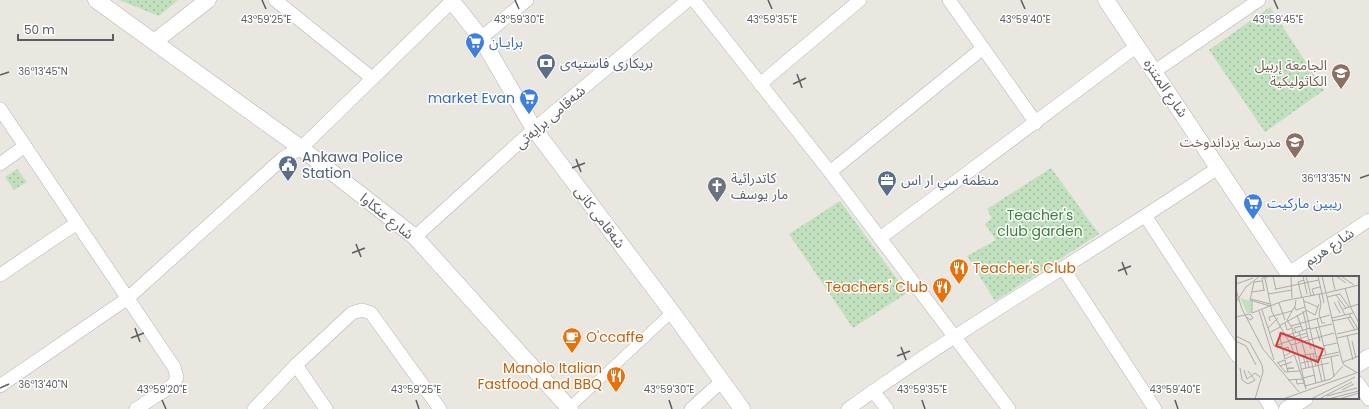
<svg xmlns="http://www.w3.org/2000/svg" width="1369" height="409" viewBox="0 0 1369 409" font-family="Poppins,'Noto Sans Arabic',sans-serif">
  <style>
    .grass { fill: url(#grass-dots) }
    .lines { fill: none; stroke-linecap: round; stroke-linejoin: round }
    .pedestrian-casing { stroke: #b1b3b7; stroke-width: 11 }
    .minor-casing { stroke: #b1b3b7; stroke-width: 14 }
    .tertiary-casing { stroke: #b1b3b7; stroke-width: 17 }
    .pedestrian { stroke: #fff; stroke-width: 10 }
    .minor { stroke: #fff; stroke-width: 13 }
    .tertiary { stroke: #fff; stroke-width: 16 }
    .ticks { fill: none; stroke: #595c60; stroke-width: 1.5 }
    .labels { text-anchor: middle; stroke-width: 3; stroke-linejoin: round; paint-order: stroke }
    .shop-label { font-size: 14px; fill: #366cbe; stroke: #fff; text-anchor: start }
    .service-label { font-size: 14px; fill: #4e5e75; stroke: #fff; text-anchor: start }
    .education-label { font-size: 14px; fill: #785e54; stroke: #fff; text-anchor: end }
    .street-label { font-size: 14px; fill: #595c60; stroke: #fff }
    .worship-label { font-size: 14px; fill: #5b616d; stroke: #fff; text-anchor: start }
    .park-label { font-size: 14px; fill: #3d7c3b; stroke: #fff }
    .food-label { font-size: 14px; fill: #c56008; stroke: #fff; text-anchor: start }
    .inset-road { fill: none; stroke: #acaba9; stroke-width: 1 }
    .view { fill: #d73a39; fill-opacity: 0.15; stroke: #d73a39; stroke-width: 2 }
    .inset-edge { fill: none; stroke: #595c60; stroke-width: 2 }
    .ticks-label { font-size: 10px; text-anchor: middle; fill: #595c60; stroke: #fff; stroke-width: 3; stroke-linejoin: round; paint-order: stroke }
  </style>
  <defs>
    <pattern id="grass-dots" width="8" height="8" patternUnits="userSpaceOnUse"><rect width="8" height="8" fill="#c1e0be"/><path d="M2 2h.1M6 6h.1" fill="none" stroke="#a0b99e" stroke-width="1.8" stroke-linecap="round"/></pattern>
  </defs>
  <rect width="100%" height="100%" fill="#eae7e0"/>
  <g class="grass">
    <path d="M119 0H178L159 16Z"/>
    <path d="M1270 7 1324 90 1265 132 1209 50Z"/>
    <path d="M1051 168 1099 234 995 301 967 256 996 240 985 224 992 218 987 209Z"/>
    <path d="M17 169 27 182 14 190 5 177Z"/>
    <path d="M840 201 907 293 853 328 789 234Z"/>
  </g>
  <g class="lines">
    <g class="pedestrian-casing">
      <path id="pedestrian" d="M569 408 672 312"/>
    </g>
    <g class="minor-casing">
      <g id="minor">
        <path d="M275 0 372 78"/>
        <path d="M694 0 830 172 1009 409"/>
        <path d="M949 0 1036 123"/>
        <path d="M481 38 527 0"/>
        <path d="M1155 71 1259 0"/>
        <path d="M760 84 860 0"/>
        <path d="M0 109 174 367 177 377 173 385 136 409"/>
        <path d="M0 164 25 146"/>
        <path d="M830 172 983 48"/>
        <path d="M1146 217 1237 356"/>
        <path d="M415 237 534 129 688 0"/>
        <path d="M880 238 1137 46"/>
        <path d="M1063 268 1155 409"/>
        <path d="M1289 273 1369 220"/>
        <path d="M0 275 77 223"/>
        <path d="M296 365 326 409"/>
        <path d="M1358 383 1369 399"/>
        <path d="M0 386 128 298 283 158 301 148 452 1"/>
        <path d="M873 391 887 409"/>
        <path d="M1265 398 1272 409"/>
        <path d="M254 409 296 365 352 313 362 310 371 313 440 409"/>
        <path d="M691 409 722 381"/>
        <path d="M848 409C968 323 1097 250 1219 167"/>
      </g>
    </g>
    <g class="tertiary-casing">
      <g id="tertiary">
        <path d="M96 0 301 148 415 237 570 409"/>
        <path d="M451 0 481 38 534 129 672 312 742 409"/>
        <path d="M1106 0 1291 277"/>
        <path d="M154 42 208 0"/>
        <path d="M1358 364 1369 357"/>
        <path d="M1287 409 1305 398"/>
      </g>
    </g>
    <use href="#pedestrian" class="pedestrian"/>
    <use href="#minor" class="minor"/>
    <use href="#tertiary" class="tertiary"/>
  </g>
  <path class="ticks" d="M262 0 266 9M515 0 519 9M768 0 772 9M1021 0 1025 9M1274 0 1278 9M797 74 802 88M0 75 9 72M793 84 806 78M576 159 581 172M572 168 585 163M1360 178 1369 175M356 244 361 257M352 253 365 248M1122 262 1127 275M1118 271 1131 266M135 328 140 342M131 338 144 333M901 347 906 360M897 356 910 351M0 388 9 384M162 400 166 409M416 400 419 409M669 400 672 409M922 400 925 409M1175 400 1178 409"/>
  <defs>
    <g id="supermarket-pin" transform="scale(1)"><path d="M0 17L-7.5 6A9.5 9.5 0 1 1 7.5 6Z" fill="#3f7fe0" stroke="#fff"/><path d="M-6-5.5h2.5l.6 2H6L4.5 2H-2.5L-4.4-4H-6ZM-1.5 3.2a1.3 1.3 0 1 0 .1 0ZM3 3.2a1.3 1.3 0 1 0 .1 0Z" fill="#fff"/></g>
    <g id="bank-pin" transform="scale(1)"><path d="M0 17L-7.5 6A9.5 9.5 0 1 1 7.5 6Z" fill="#5c6f8a" stroke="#fff"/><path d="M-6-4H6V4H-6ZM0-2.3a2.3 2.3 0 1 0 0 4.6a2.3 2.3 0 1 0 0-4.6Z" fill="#fff"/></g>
    <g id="university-pin" transform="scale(1)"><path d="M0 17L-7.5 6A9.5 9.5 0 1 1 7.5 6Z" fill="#8d6e63" stroke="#fff"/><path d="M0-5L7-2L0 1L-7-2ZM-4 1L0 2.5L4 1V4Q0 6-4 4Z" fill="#fff"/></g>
    <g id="school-pin" transform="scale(1)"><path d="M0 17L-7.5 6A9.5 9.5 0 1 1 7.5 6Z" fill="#8d6e63" stroke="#fff"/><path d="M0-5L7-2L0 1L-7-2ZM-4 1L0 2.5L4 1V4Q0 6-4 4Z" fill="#fff"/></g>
    <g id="civic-pin" transform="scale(1)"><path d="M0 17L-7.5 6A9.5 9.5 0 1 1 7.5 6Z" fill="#5c6f8a" stroke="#fff"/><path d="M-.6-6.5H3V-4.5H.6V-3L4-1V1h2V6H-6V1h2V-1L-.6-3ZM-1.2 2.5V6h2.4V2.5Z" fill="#fff"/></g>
    <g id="office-pin" transform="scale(1)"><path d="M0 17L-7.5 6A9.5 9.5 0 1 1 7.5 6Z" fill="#5c6f8a" stroke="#fff"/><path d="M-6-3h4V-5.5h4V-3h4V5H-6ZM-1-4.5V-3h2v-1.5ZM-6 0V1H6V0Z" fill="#fff"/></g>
    <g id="church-pin" transform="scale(1)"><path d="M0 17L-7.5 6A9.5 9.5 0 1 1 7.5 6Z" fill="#6b7280" stroke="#fff"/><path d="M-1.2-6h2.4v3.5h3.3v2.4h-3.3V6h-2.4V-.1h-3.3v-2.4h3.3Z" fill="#fff"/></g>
    <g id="restaurant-pin" transform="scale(1)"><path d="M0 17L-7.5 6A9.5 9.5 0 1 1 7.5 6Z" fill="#e8710a" stroke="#fff"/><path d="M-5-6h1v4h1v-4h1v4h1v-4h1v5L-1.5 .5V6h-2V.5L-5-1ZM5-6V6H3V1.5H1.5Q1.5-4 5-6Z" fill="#fff"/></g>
    <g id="cafe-pin" transform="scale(1)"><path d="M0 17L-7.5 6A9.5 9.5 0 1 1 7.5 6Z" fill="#e8710a" stroke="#fff"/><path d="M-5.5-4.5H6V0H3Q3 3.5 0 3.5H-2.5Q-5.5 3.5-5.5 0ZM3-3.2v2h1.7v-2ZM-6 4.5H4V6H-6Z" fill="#fff"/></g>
  </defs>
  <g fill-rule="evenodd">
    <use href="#supermarket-pin" x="475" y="42"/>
    <use href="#bank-pin" x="546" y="63"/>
    <use href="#university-pin" x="1341" y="73"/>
    <use href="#supermarket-pin" x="529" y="98"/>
    <use href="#school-pin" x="1295" y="142"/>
    <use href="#civic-pin" x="288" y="165"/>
    <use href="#office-pin" x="887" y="180"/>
    <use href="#church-pin" x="717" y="186"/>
    <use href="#supermarket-pin" x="1253" y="203"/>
    <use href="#restaurant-pin" x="959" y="268"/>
    <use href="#restaurant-pin" x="942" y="287"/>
    <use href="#cafe-pin" x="572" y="337"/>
    <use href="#restaurant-pin" x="616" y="376"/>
  </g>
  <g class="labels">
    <g class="shop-label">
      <text x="489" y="47">برایـان</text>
      <text x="515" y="103" text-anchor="end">market Evan</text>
      <text x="1267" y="208">ريبين ماركيت</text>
    </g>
    <g class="service-label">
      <text x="560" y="68">بریکاری فاستپەی</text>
      <text x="302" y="162">Ankawa Police<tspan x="302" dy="16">Station</tspan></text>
      <text x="901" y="185">منظمة سي ار اس</text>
    </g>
    <g class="education-label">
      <text x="1327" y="70">الجامعة إربيل<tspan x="1327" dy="16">الكاثوليكية</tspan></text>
      <text x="1281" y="147">مدرسة يزداندوخت</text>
    </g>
    <g class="street-label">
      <text transform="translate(1166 88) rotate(56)" y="5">شارع المتنزه</text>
      <text transform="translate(550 117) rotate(-41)" y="5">شەقامی برایەتی</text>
      <text transform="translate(387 216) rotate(39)" y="5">شارع عنكاوا</text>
      <text transform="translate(600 217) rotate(53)" y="5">شەقامی کانی</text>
      <text transform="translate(1329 247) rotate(-34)" y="5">شارع هريم</text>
    </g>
    <g class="worship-label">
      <text x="731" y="183">كاتدرائية<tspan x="731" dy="16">مار يوسف</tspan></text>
    </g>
    <g class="park-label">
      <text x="1040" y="220">Teacher's<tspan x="1040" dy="16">club garden</tspan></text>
    </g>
    <g class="food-label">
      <text x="973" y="273">Teacher's Club</text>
      <text x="928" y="292" text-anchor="end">Teachers' Club</text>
      <text x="586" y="342">O'ccaffe</text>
      <text x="602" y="373" text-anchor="end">Manolo Italian<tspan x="602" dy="16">Fastfood and BBQ</tspan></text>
    </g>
  </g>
  <g transform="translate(1236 276)">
    <rect width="123" height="123" fill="#eae7e0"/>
    <path d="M4 22 15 25 16 37H11Z" fill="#c1e0be"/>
    <path class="inset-road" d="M37 0 40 14M55 0 56 22M67 0 71 18M70 0 75 20M82 0 88 27M86 0 106 85 108 89 120 96M96 0 99 14M100 0 110 7M105 0 118 9M29 2 36 36 55 69 70 113 56 52 51 44M26 5 18 6 14 24 34 30M0 8 17 2M109 12 115 32 123 47M40 13 83 4M0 14 6 33 27 73 63 116M28 14 26 2 35 0M16 16 29 14M90 17 123 9M32 18 56 14M83 18 85 28 83 38 86 47H89M78 19 76 13 84 11M100 19 110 32M91 21 104 18 113 31M66 22 62 6 68 4M67 22 86 106M15 23 34 28M16 25V37L47 25 89 17M68 25 82 31M102 25 109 39M0 26 10 11 24 0M98 26 104 37M43 27 49 44M59 31 60 34 69 31M107 33 123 28M26 34 38 70 59 63M70 34 79 39 83 28M23 35 38 84M67 35 71 53M61 39 67 55M0 41 14 38 17 42 14 44 11 41M81 42 90 79M96 42 117 37M112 42 119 54M51 44 59 30 60 24M34 45 33 41 56 35M96 45 115 41M49 47 51 54 56 52M43 50 70 35M55 50 94 39M32 52 42 42M80 52 84 65M70 53 75 73M74 53 96 48M63 56 73 91M33 57 44 51M60 57 58 52 65 50M101 58 122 53 113 38M111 59 117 84M0 60 14 67 26 89 27 96 19 123M49 60 74 52M58 61 71 57M101 62 123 57M59 64 72 60M0 65 10 70 20 89M116 65 120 82M55 69 98 57M87 70 101 67M41 72 46 70 43 56M77 77 80 90M74 78 80 107M67 79 70 92M48 80 54 77 52 71 47 73V74L48 80 49 83 58 79M63 80 80 77M81 81 103 76M95 81 98 101M85 84 89 105M107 86 123 80M41 87 49 84 52 96M42 87 49 96 64 95M65 87 103 79M44 90 56 86M4 92 6 104 12 108 19 104 12 95M52 92H58L51 93ZM66 93 93 87M8 94 11 103 19 97 24 101M67 102 79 99M60 103 61 108 68 107M52 104 67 103M69 110 95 103 107 90M106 114 118 108M91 120 121 112M47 123 123 96M75 123 119 101M83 123 116 106M92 123 123 115M103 123 123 117"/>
    <path class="view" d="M45 57 87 73 82 86 40 70Z"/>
    <rect width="123" height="123" class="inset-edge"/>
  </g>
  <g class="ticks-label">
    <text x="1278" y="23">43°59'45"E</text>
    <text x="266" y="23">43°59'25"E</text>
    <text x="519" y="23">43°59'30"E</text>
    <text x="772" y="23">43°59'35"E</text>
    <text x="1025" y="23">43°59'40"E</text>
    <text x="43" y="75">36°13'45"N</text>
    <text x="1326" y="182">36°13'35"N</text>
    <text x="43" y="388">36°13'40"N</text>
    <text x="162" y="393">43°59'20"E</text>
    <text x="416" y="393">43°59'25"E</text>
    <text x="669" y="393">43°59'30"E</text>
    <text x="922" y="393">43°59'35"E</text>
    <text x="1175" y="393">43°59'40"E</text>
  </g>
  <path d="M18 34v6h95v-6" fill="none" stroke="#595c60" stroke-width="2"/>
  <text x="24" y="34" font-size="12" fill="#595c60" stroke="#ffffff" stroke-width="3" paint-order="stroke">50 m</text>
</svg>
